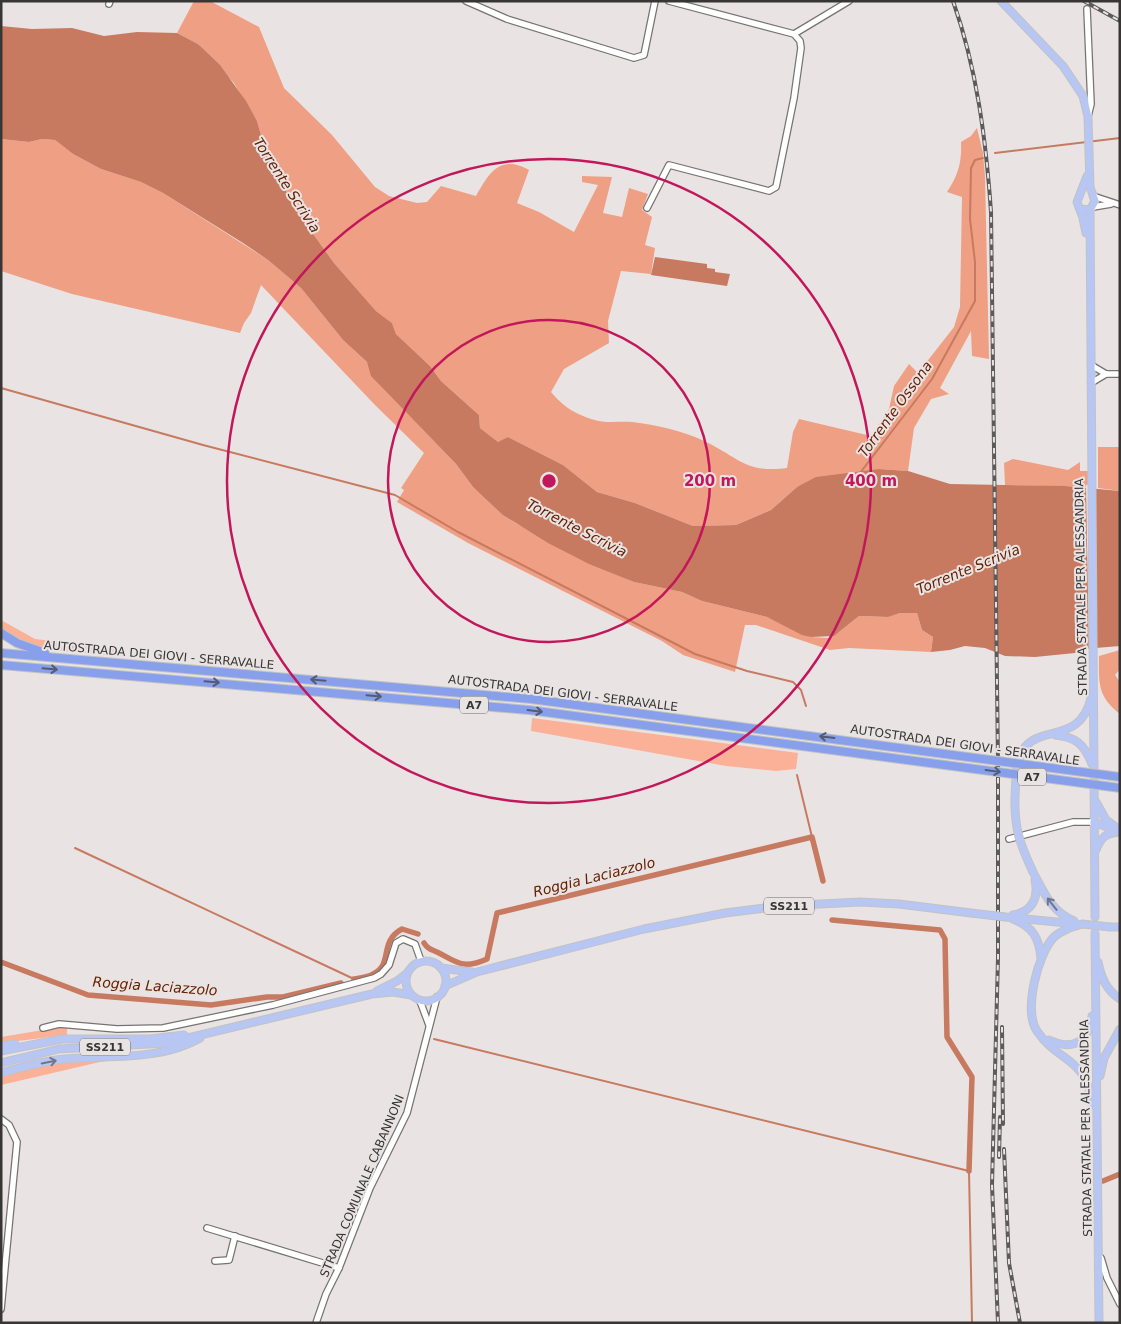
<svg xmlns="http://www.w3.org/2000/svg" width="1121" height="1324" viewBox="0 0 1121 1324" font-family="'DejaVu Sans',sans-serif">
  <style>
    .green { fill: #fbb197 }
    .forest { fill: #ef9f83 }
    .water { fill: #c77a60 }
    .pier { fill: #e9e4e3 }
    .lines { fill: none; stroke-linecap: round; stroke-linejoin: round }
    .stream { stroke: #c77a60; stroke-width: 2 }
    .canal { stroke: #c77a60; stroke-width: 5.5 }
    .minor-casing { stroke: #777372; stroke-width: 8 }
    .major-casing { stroke: #c3c3c2; stroke-width: 9 }
    .highway-casing { stroke: #c3c3c2; stroke-width: 10 }
    .minor { stroke: #fff; stroke-width: 5.5 }
    .major { stroke: #b8c6f3; stroke-width: 7 }
    .highway { stroke: #88a0eb; stroke-width: 8 }
    .rail-casing { stroke: #5d5b5a; stroke-width: 4 }
    .rail { stroke: #e9e4e3; stroke-width: 2; stroke-dasharray: 5.5; stroke-linecap: butt }
    .major-bridge-casing { stroke: #c3c3c2; stroke-width: 9; stroke-linecap: butt }
    .highway-bridge-casing { stroke: #c3c3c2; stroke-width: 10; stroke-linecap: butt }
    .major-bridge { stroke: #b8c6f3; stroke-width: 7 }
    .highway-bridge { stroke: #88a0eb; stroke-width: 8 }
    .oneway { stroke: #535b75 }
    .oneway2 { stroke: #71778a }
    .ring { fill: none; stroke: #c2185b; stroke-width: 2.5 }
    .labels { text-anchor: middle; stroke-width: 4; stroke-linejoin: round; paint-order: stroke }
    .shield { fill: #e9e4e3; stroke: #6c6a69; stroke-width: 1 }
    .shield-label { font-size: 11px; font-weight: bold; fill: #373635 }
    .street-label { font-size: 12px; fill: #373635; stroke: #e9e4e3 }
    .water-label { font-size: 14px; font-style: italic; fill: #662103; stroke: #e9e4e3 }
    .centre { fill: #c2185b; stroke: #e9e4e3; stroke-width: 2.5 }
    .ring-label { font-size: 15px; text-anchor: middle; font-weight: bold; fill: #c2185b; stroke: #e9e4e3; stroke-width: 4; stroke-linejoin: round; paint-order: stroke }
  </style>
  <rect width="100%" height="100%" fill="#e9e4e3"/>
  <g class="green">
    <path d="M1 620 35 639 123 649 121 656C79 652 37 653 1 630Z"/>
    <path d="M532 718 798 753 796 769 776 771 726 766 531 731Z"/>
    <path d="M67 1026V1035L1 1043V1037Z"/>
    <path d="M113 1060 100 1062 1 1085V1077L48 1064Z"/>
  </g>
  <g class="forest">
    <path d="M194 1H210L259 27 284 88 332 135 375 187 389 196 417 203 427 202 441 186 476 196C489 173 500 154 529 170L517 203 539 212 574 232 598 185 582 182V176L612 177 603 213 622 217 629 188 648 194 642 210 652 217 645 245 655 248 651 274 621 271 608 321 609 343 564 369 551 392C564 407 572 412 591 419 606 424 618 421 632 422 656 425 685 431 706 442 740 458 744 473 787 468L793 432 799 419 871 436 889 409 894 386 909 364 918 373 954 327 960 307 962 197 947 192C958 175 962 163 961 142L971 136 977 128 983 153 985 176 989 359 972 356 971 331 940 388 949 394 931 399 914 428 908 471 879 469 797 487 771 510 736 525 693 526 635 503 597 492 563 465 508 437 499 443 480 428 479 415 441 381 430 366 396 334 392 323 376 311 334 263 293 206 263 142 257 121 234 83 198 44 177 33Z"/>
    <path d="M1 139 29 142 42 139 55 140 73 154 101 169 141 182 163 193 268 260 301 288 343 340 367 362 381 386 456 464 473 487 514 522 574 556 634 582 682 592 702 601 767 617 811 637 828 638 839 632 859 616 887 617 900 613H917L922 630 933 637 931 652 849 648 830 650 756 625H745L735 672 683 655 662 641 468 543 397 502 404 490 401 488 424 453 375 405 261 285 251 313 244 323 240 333 72 294 1 271Z"/>
    <path d="M1098 447H1120V491L1098 488Z"/>
    <path d="M1013 459 1068 470 1080 462V471H1088V487L1005 485 1004 463Z"/>
    <path d="M1120 650V669L1115 675 1120 682V714C1097 696 1099 683 1099 656Z"/>
  </g>
  <g class="water">
    <path d="M1 26 32 29 72 28 104 36 137 32 177 33 198 44 220 65 246 101 257 121 263 142 293 206 334 263 376 311 392 323 396 334 430 366 441 381 479 415 480 428 498 442 508 437 563 465 597 492 635 503 693 526 736 525 771 510 797 487 816 477 879 469 908 471 950 484 1065 486 1120 491V646L1083 649 1075 653 1035 657 1005 656 985 648 965 646 950 650 931 652 933 637 922 630 917 613H900L888 617 859 616 834 636 811 637 802 635 767 617 702 601 682 592 634 582 589 564 548 543 503 515 473 487 456 464 371 376 367 362 343 340 301 288 268 260 243 243 163 193 141 182 101 169 73 154 55 140 42 139 29 142 1 139Z"/>
    <path d="M655 257 707 264V268L715 269V272L730 274 727 286 651 275Z"/>
  </g>
  <path class="pier" d="M1086 485H1094L1097 650 1089 651Z"/>
  <g class="lines">
    <g class="stream">
      <path d="M995 153 1120 138"/>
      <path d="M1 388 203 445 395 495 458 532 695 654 747 671 793 682 801 690 806 706"/>
      <path d="M860 473 932 379 975 301V262L970 219 971 168 975 160 983 158"/>
      <path d="M797 775 812 837"/>
      <path d="M75 848 354 979"/>
      <path d="M434 1039 969 1171 972 1323"/>
    </g>
    <g class="canal">
      <path d="M832 920 940 930 945 939 947 1037 972 1077 969 1171"/>
      <path d="M424 943C428 949 430 949 437 952 457 962 462 970 487 959L497 913 812 837 823 881"/>
      <path d="M1 962 88 995 211 1005 267 997H283L341 983"/>
      <path d="M354 979C360 978 368 977 373 974 394 964 378 942 402 929L418 934"/>
      <path d="M1103 1181 1120 1174"/>
    </g>
    <g class="minor-casing">
      <g id="minor">
        <path d="M466 1 507 19 634 58 644 55 655 1"/>
        <path d="M109 4 110 1"/>
        <path d="M1087 9 1091 104 1088 116"/>
        <path d="M794 34 849 1"/>
        <path d="M1093 196 1120 205"/>
        <path d="M1093 207 1111 204"/>
        <path d="M647 208 669 165 769 191 776 187 794 98 801 48 800 41 794 34 669 1"/>
        <path d="M1091 365 1106 374H1120"/>
        <path d="M1091 383 1106 374"/>
        <path d="M1009 839 1073 822H1094"/>
        <path d="M420 1001 429 1025"/>
        <path d="M43 1028 59 1024 117 1029 163 1028 273 1005 374 978 381 974 389 965 396 943 403 939 415 944 421 961"/>
        <path d="M1 1119 9 1125 17 1142 1 1309"/>
        <path d="M207 1228 339 1268"/>
        <path d="M1101 1258 1107 1278 1120 1304"/>
        <path d="M215 1261 229 1260 235 1236"/>
        <path d="M316 1323 326 1294 339 1268 370 1188 407 1113 437 997"/>
      </g>
    </g>
    <g class="major-casing">
      <g id="major">
        <path d="M1001 1 1063 66 1083 96 1088 117 1090 187 1095 201 1090 210 1080 209"/>
        <path d="M1090 210 1095 917"/>
        <path d="M1086 233 1083 218 1077 202 1087 176"/>
        <path d="M1055 735C1076 737 1084 744 1092 764"/>
        <path d="M1015 796C1016 782 1015 763 1023 750 1039 724 1080 745 1091 698"/>
        <path d="M1096 802 1106 820 1120 830"/>
        <path d="M1094 822 1115 830"/>
        <path d="M1096 850C1101 837 1106 833 1120 832"/>
        <path d="M1033 872C1044 893 1052 912 1074 921"/>
        <path d="M1013 915C1032 912 1039 898 1035 880"/>
        <path d="M1005 917 1077 924"/>
        <path d="M1013 919C1033 927 1039 938 1041 958"/>
        <path d="M1082 924C1072 927 1062 930 1054 937 1038 953 1023 1011 1037 1031 1059 1064 1084 1054 1093 1105"/>
        <path d="M1110 927H1120"/>
        <path d="M1095 933 1099 1323"/>
        <circle cx="426" cy="981" r="20"/>
        <path d="M1098 962C1101 977 1106 990 1120 999"/>
        <path d="M441 968 472 972"/>
        <path d="M445 986 477 972 644 929 725 913 781 906 860 902 899 904 971 913"/>
        <path d="M377 991 397 981 406 974"/>
        <path d="M1049 1040C1073 1051 1089 1042 1092 1016"/>
        <path d="M1 1046 15 1044"/>
        <path d="M1 1051 62 1039H150L184 1035"/>
        <path d="M1 1063 59 1049 167 1043 372 994 393 992 411 995"/>
        <path d="M1 1073C22 1067 43 1061 65 1059 109 1055 160 1061 200 1038"/>
        <path d="M1100 1076 1104 1058 1120 1029"/>
      </g>
    </g>
    <g class="highway-casing">
      <g id="highway">
        <path d="M1 633 17 643 45 653"/>
        <path d="M1 653 531 699 945 754"/>
        <path d="M1 665 529 710 945 765"/>
      </g>
    </g>
    <use href="#minor" class="minor"/>
    <use href="#major" class="major"/>
    <use href="#highway" class="highway"/>
    <g class="rail-casing">
      <g id="rail">
        <path d="M953 1C977 69 986 140 991 212L998 762V958L992 1185 998 1323"/>
        <path d="M1084 1 1120 21"/>
        <path d="M1002 1027 1003 1124"/>
        <path d="M1004 1149 1009 1263 1020 1323"/>
        <path d="M999 1157 1000 1117"/>
      </g>
    </g>
    <use href="#rail" class="rail"/>
    <g class="major-bridge-casing">
      <g id="major-bridge">
        <path d="M1015 796C1014 829 1020 844 1033 872"/>
        <path d="M971 913 1005 917"/>
        <path d="M1082 924 1110 927"/>
      </g>
    </g>
    <g class="highway-bridge-casing">
      <g id="highway-bridge">
        <path d="M945 754 1120 777"/>
        <path d="M945 765 1120 788"/>
      </g>
    </g>
    <use href="#major-bridge" class="major-bridge"/>
    <use href="#highway-bridge" class="highway-bridge"/>
  </g>
  <defs><path id="oneway-shaft" d="M-6 0H5M1.5-3L5.5 0L1.5 3" fill="none" stroke-width="1.6" stroke-linecap="round" stroke-linejoin="round" transform="scale(1.25)"/></defs>
  <g class="oneway">
    <use href="#oneway-shaft" transform="translate(50 669) rotate(5)"/>
    <use href="#oneway-shaft" transform="translate(318 680) rotate(-175)"/>
    <use href="#oneway-shaft" transform="translate(212 682) rotate(5)"/>
    <use href="#oneway-shaft" transform="translate(374 696) rotate(5)"/>
    <use href="#oneway-shaft" transform="translate(535 711) rotate(7)"/>
    <use href="#oneway-shaft" transform="translate(827 737) rotate(-173)"/>
    <use href="#oneway-shaft" transform="translate(993 771) rotate(8)"/>
  </g>
  <g class="oneway2">
    <use href="#oneway-shaft" transform="translate(1052 904) rotate(-128)"/>
    <use href="#oneway-shaft" transform="translate(49 1062) rotate(-11)"/>
  </g>
  <g class="ring">
    <circle cx="549" cy="481" r="161"/>
    <circle cx="549" cy="481" r="322"/>
  </g>
  <g class="labels">
    <g class="shield">
      <rect x="460" y="696.5" width="28" height="17" rx="4"/>
      <rect x="1018" y="768.5" width="28" height="17" rx="4"/>
      <rect x="764" y="897.5" width="50" height="17" rx="4"/>
      <rect x="80" y="1038.5" width="50" height="17" rx="4"/>
    </g>
    <g class="shield-label">
      <text x="474" y="709">A7</text>
      <text x="1032" y="781">A7</text>
      <text x="789" y="910">SS211</text>
      <text x="105" y="1051">SS211</text>
    </g>
    <g class="street-label">
      <text transform="translate(1081 587) rotate(-91)" y="4">STRADA STATALE PER ALESSANDRIA</text>
      <text transform="translate(159 655) rotate(5)" y="4">AUTOSTRADA DEI GIOVI - SERRAVALLE</text>
      <text transform="translate(563 693) rotate(7)" y="4">AUTOSTRADA DEI GIOVI - SERRAVALLE</text>
      <text transform="translate(965 745) rotate(8)" y="4">AUTOSTRADA DEI GIOVI - SERRAVALLE</text>
      <text transform="translate(1086 1128) rotate(-91)" y="4">STRADA STATALE PER ALESSANDRIA</text>
      <text transform="translate(362 1186) rotate(-67)" y="4">STRADA COMUNALE CABANNONI</text>
    </g>
    <g class="water-label">
      <text transform="translate(287 185) rotate(57)" y="5">Torrente Scrivia</text>
      <text transform="translate(895 409) rotate(-54)" y="5">Torrente Ossona</text>
      <text transform="translate(577 528) rotate(27)" y="5">Torrente Scrivia</text>
      <text transform="translate(968 569) rotate(-22)" y="5">Torrente Scrivia</text>
      <text transform="translate(594 877) rotate(-14)" y="5">Roggia Laciazzolo</text>
      <text transform="translate(155 986) rotate(4)" y="5">Roggia Laciazzolo</text>
    </g>
  </g>
  <circle cx="549" cy="481" r="8" class="centre"/>
  <g class="ring-label">
    <text x="710" y="486">200 m</text>
    <text x="871" y="486">400 m</text>
  </g>
  <rect width="1121" height="1324" fill="none" stroke="#373635" stroke-width="5"/>
</svg>
